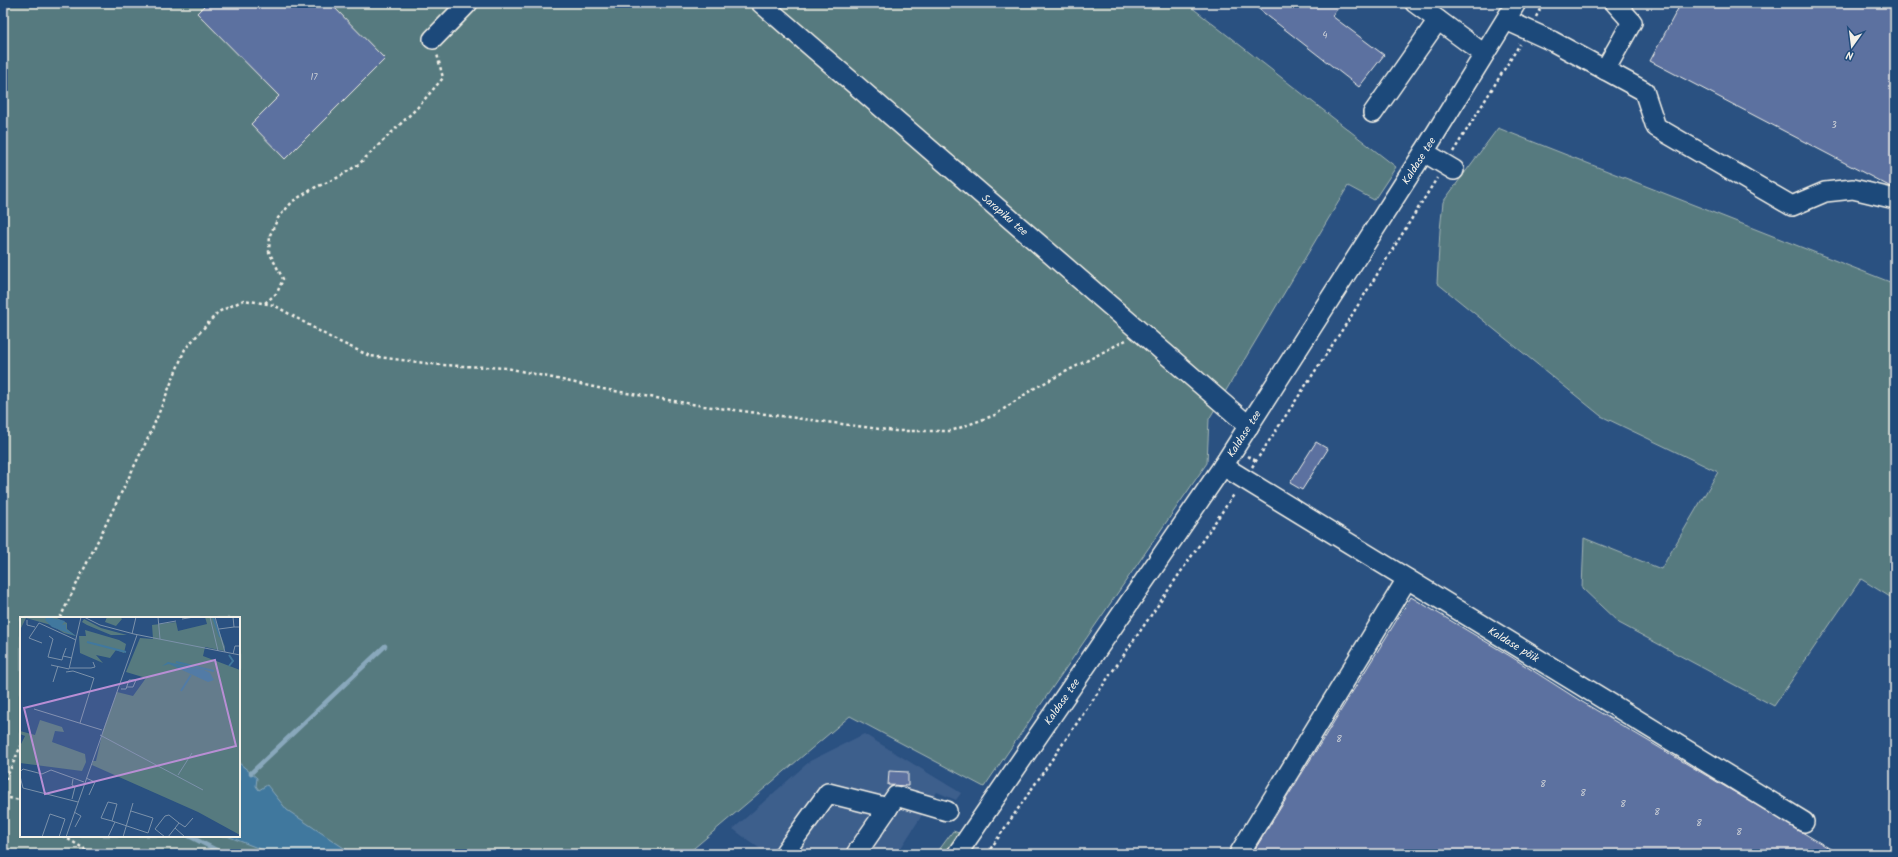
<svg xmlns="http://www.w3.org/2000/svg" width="1898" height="857" viewBox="0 0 1898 857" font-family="Kalam,sans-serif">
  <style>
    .built { fill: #3d5e8c }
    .green { fill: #567a7f; stroke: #a5b6b4; fill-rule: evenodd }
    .water { fill: #41789e; stroke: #89a8bc }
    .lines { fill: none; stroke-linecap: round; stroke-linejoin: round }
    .stream { stroke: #89a8bc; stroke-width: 4.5 }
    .building { fill: #5c71a0; stroke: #f4f1e8 }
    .minor-casing { stroke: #f4f1e8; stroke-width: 22 }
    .path { stroke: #f4f1e8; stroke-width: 2.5; stroke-dasharray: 3 3; stroke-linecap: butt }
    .minor { stroke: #1f4a7a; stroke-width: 19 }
    .labels { text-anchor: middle; stroke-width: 3; stroke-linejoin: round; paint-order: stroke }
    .number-label { font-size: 9px; fill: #ced1d6 }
    .street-label { font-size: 11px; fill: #f4f1e8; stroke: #1f4a7a }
    .inset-river { fill: none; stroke: #41789e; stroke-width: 2 }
    .inset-road { fill: none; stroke: #7b91aa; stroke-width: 1 }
    .view { fill: #b88ed4; fill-opacity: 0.15; stroke: #b88ed4; stroke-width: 2 }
    .inset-edge { fill: none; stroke: #f4f1e8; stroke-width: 2 }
  </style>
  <rect width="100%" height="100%" fill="#2a5181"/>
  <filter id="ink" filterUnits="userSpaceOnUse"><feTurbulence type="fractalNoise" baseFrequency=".025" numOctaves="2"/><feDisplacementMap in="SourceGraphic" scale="8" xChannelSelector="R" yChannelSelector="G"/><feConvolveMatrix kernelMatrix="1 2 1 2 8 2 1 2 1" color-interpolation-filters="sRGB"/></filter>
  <g filter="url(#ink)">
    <path class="built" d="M864 734 961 793 956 800 937 792 897 854H767L733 829 810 761Z"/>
    <g class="green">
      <path d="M3 3H1186L1396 167 1374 200 1348 186 1209 419 1207 463 984 787 850 716 687 854H3ZM21 618H239V836H21Z"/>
      <path d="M1498 128 1895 284V600L1861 579 1774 706 1619 623 1582 588 1584 538 1661 569 1718 472 1601 416 1437 283 1440 230 1443 202Z"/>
      <path d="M953 831 959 833V837L948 854H936Z"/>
    </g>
    <path class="water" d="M239 763 257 778 256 786 259 790 267 785 287 810 353 854H273L227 836H239Z"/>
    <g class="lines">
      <g class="stream">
        <path d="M251 773 385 646"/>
        <path d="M189 836 224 854"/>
      </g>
    </g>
    <g class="building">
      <path d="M207 3H330L385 59 285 159 251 124 279 96 197 13Z"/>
      <path d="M1251 3H1342L1332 16 1384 55 1359 87Z"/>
      <path d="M1681 3H1884L1895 9V188L1889 186 1650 61Z"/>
      <path d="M1316 442 1328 449 1302 490 1290 483Z"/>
      <path d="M1411 597 1510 656 1579 700 1839 854H1252Z"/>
      <path d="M889 771 908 772V786L888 785Z"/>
    </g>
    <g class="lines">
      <g class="minor-casing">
        <g id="minor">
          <path id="s1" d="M761 3 1249 426"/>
          <path d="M1415 3 1484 54"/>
          <path d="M1506 20 1552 41 1644 91 1656 127 1792 206 1825 192 1853 189 1895 199"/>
          <path d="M433 39 468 3"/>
          <path d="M1605 70 1632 22 1615 3"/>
          <path d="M1373 113 1438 20"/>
          <path d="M1424 152 1454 170"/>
          <path id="s2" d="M1223 466 1804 822"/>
          <path d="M787 854 785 852 828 793 888 808"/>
          <path d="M856 854 896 796 947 811"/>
          <path id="s3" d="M957 854 1223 466 1424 152 1516 3"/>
          <path d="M1239 854 1407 579"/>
        </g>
      </g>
      <g class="path">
        <path d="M1536 17 1543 3"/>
        <path d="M1453 152 1520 44"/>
        <path d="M265 303 277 293 283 279 269 252 270 235 278 218 293 201 314 188 339 177 359 164 417 108 443 78 437 54"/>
        <path d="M1248 456 1256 461"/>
        <path d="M1252 467 1350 318 1437 178"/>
        <path d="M60 618 151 432 185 349 218 312 244 300 274 305 333 339 370 356 441 365 507 368 603 389 704 406 895 431H951L995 415 1033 389 1126 340"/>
        <path d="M3 785 21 746"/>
        <path d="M3 797 21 800"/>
        <path d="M63 836 93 854"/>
        <path d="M987 854 1235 493"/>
      </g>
      <use href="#minor" class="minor"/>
    </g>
  </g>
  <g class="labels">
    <g class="number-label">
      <text x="1325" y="38">4</text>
      <text x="314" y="80">17</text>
      <text x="1834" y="128">3</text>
      <text x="1339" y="742">8</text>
      <text x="1543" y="787">8</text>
      <text x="1583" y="796">8</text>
      <text x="1623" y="807">8</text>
      <text x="1657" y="815">8</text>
      <text x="1699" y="826">8</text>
      <text x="1739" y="835">8</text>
    </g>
    <g class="street-label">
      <text dy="4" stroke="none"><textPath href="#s3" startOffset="833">Kaldase tee</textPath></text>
      <text dy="4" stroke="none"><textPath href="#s1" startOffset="323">Sarapiku tee</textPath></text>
      <text dy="4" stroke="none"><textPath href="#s3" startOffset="509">Kaldase tee</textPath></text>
      <text dy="4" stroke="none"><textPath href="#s2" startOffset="341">Kaldase põik</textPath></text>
      <text dy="4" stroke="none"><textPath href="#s3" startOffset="185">Kaldase tee</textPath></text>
    </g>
  </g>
  <g transform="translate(20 617)">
    <rect width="220" height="220" fill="#2a5181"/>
    <path d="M0 0H35L47 6V12L56 19 44 16 31 8 6 1 0 13ZM87 0H100L102 2 96 9 85 5ZM185 0H194L205 30 204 34 185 30 183 39 220 53V218L178 195 72 148 73 144H76L83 113 97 75 113 79 126 61 106 55 120 21 133 22 132 8 156 5 158 14 187 7ZM64 2 81 11 107 18H91L67 8 62 5ZM65 13 99 23 106 27 104 36 96 33 90 41 76 38 83 46 60 36 59 19H66ZM20 103 42 110 44 115 35 114 32 125 65 137 66 145 62 154 0 146V129L5 119 0 117V114L15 118Z" fill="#567a7f"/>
    <path d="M27 0 45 4 42 8 46 7V12L56 19 32 10 25 3ZM148 45 184 53 190 56 194 63 188 65 149 47 142 49Z" fill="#41789e"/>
    <path class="inset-river" d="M193 0 200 20M67 25 106 35M156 45 194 54M209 49 213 44 209 38M161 74 171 58"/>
    <path class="inset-road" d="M64 0 80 8 114 17 220 38M138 0 140 22M190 0 198 34M195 0 205 35M213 0 214 10H220M162 2 174 0M7 3V8L15 10M139 7 156 4M199 12 214 10M112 17 116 0M29 19 33 22 28 40 42 43 43 39M22 26 9 21 19 6 56 23M46 31 43 39 52 41M213 37 215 29H220M31 48 49 52 61 0M50 51H71L75 50 73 45M46 55 53 54 74 61 60 106M33 65 38 49M101 72H106L109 63H116L113 70H107M14 92 82 113M80 118 183 173M0 155 3 152 22 157 31 153 64 165M158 158 172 136M0 159 3 171 58 185M66 161 75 165 69 178M52 182 55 170 52 168 53 162M0 187V207M54 195 61 199 55 210M92 204 81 201 88 185 97 187 92 204 107 209M107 209 128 216 133 201 111 194M155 211 165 220M22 220 30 197 45 202 39 220M46 220 117 18M88 220 95 205M103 220 113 186M145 220 135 212 145 199 149 198 159 206M148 220 159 206 165 210 173 201"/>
    <path class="view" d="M195 43 216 129 25 177 4 91Z"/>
    <rect width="220" height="220" class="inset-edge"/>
  </g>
  <rect width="1898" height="857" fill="none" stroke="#1f4a7a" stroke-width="16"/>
  <rect x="8" y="8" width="1882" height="841" fill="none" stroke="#f4f1e8" stroke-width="1.5" filter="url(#ink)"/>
  <g transform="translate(1852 46) rotate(194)" stroke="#1f4a7a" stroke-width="3" paint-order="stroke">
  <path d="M0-3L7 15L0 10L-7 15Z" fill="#f4f1e8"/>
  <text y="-6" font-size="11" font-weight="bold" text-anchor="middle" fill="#f4f1e8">N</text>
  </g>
</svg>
